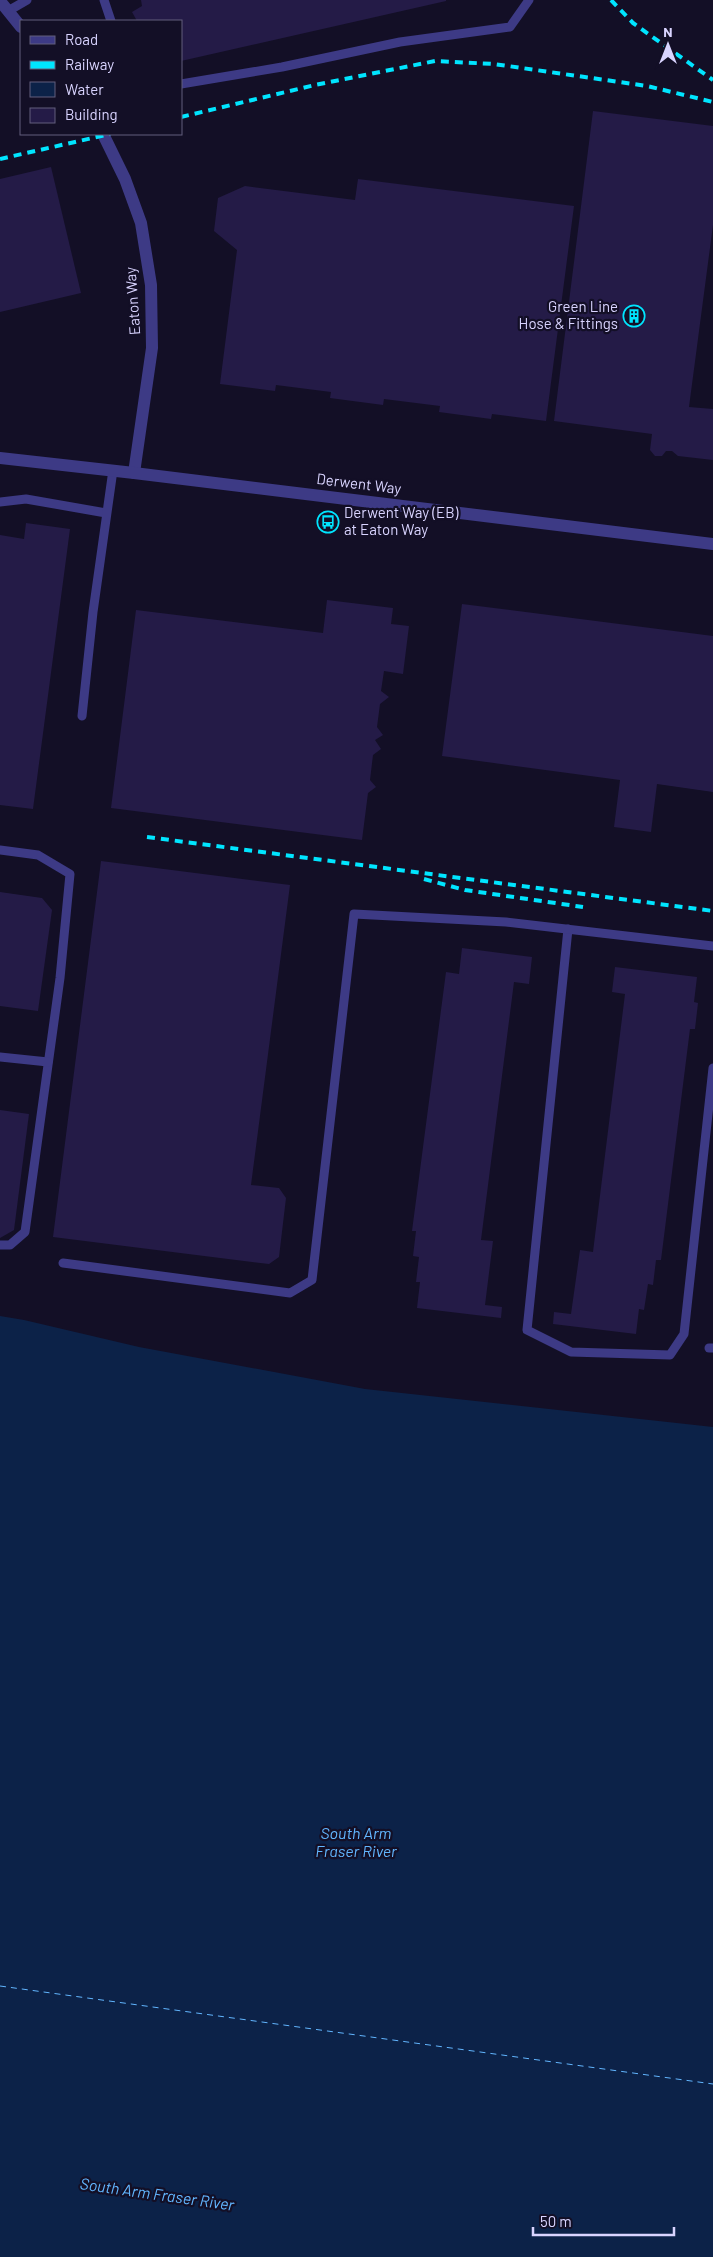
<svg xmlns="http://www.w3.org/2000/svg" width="713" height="2257" viewBox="0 0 713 2257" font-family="Barlow,sans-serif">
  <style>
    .water { fill: #0c2248 }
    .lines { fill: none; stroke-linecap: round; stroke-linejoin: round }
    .ferry { stroke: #62b6ff; stroke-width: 1; stroke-dasharray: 6 5; stroke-linecap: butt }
    .building { fill: #241b47 }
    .service { stroke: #3d3a85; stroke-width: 9 }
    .minor { stroke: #3d3a85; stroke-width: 12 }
    .tertiary { stroke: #3d3a85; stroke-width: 12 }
    .rail { stroke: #00e5ff; stroke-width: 4; stroke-dasharray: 8 6; stroke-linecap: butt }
    .labels { text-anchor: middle; stroke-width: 4.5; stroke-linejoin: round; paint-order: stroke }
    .street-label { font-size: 15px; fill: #d9d4ff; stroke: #130f26 }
    .poi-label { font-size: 15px; fill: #d9d4ff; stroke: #130f26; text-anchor: end }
    .water-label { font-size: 16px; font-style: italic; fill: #62b6ff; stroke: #130f26 }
  </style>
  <rect width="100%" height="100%" fill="#130f26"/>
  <path class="water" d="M0 1316 24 1320 139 1347 365 1389 713 1427V2257H0Z"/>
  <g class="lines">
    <path class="ferry" d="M0 1986 713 2084"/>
  </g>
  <g class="building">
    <path d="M141 0H446V1L181 61V21H137L132 12 142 6Z"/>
    <path d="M593 111 713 126V225L689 407 713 409V460L678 456 672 451H666L662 456H655L650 450 652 434 554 421Z"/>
    <path d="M51 167 81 293 0 312V179Z"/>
    <path d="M358 179 574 206 546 421 492 414 491 419 439 412 440 406 384 399 383 405 330 398 331 392 276 385 275 391 220 384 237 250 214 231 218 198 245 186 355 200Z"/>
    <path d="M26 523 70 529 33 809 0 805V535L24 539Z"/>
    <path d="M327 600 393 608 391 624 409 626 403 674 384 671 381 691 389 697 380 704 377 727 383 735 375 740 381 749 373 755 370 780 376 787 368 793 362 840 111 808 136 610 323 633Z"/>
    <path d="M462 604 713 636V792L657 784 651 832 614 827 620 780 442 756Z"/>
    <path d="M101 861 290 885 251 1185 279 1188 286 1198 279 1257 269 1264 53 1237Z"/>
    <path d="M0 892 42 898 52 910 38 1011 0 1006Z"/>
    <path d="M462 948 532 957 529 984 514 982 481 1240 493 1241 485 1305 502 1307 501 1318 417 1308 420 1282H416L419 1257 413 1256 416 1231H412L446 972 459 974Z"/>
    <path d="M615 967 697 977 694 1002 698 1003 695 1029H690L661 1260H656L653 1285 648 1284 644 1310 639 1309 636 1334 553 1324 554 1312 571 1314 580 1250 593 1252 625 994 612 992Z"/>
    <path d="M0 1110 29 1114 14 1230 0 1238Z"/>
  </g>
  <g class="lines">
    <g class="service">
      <path d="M104 0 111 21"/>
      <path d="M8 11 27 0"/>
      <path d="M181 84 282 67 400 42 510 27 529 0"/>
      <path d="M0 502 26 499 106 513"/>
      <path d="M82 716 93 612 113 470"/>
      <path d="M0 850 38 855 70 874 60 978 25 1232 10 1245H0"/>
      <path d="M568 929 527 1330 571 1352 670 1355 684 1334 713 1068"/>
      <path d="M0 1057 48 1062"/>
      <path d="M63 1263 290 1293 312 1280 354 914 506 922 713 946"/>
      <path d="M709 1348H713"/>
    </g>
    <g class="minor">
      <path d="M0 1 21 27"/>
      <path d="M103 134 125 179 141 223 151 285 152 348 134 473"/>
    </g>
    <path class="tertiary" d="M0 458 134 473 713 544"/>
    <g class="rail">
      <path d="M611 0 633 23 713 80"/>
      <path d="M181 117 315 85 435 61 494 64 647 86 713 102"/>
      <path d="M0 159 110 134"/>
      <path d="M147 837 713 911"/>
      <path d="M424 879 465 890 583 907"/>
    </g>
  </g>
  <defs>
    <g id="building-ring" transform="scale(1.125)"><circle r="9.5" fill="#130f26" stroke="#00e5ff" stroke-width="1.5"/><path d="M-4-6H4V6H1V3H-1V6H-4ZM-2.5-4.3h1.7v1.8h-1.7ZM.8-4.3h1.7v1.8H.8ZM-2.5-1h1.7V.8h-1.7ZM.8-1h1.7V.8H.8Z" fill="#00e5ff"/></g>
    <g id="bus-ring" transform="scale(1.125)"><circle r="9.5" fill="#130f26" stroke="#00e5ff" stroke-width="1.5"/><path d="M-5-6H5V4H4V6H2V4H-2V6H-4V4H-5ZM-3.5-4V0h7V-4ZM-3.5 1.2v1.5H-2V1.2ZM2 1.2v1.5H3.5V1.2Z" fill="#00e5ff"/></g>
  </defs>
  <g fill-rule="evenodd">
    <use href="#building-ring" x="634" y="316"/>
    <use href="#bus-ring" x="328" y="522"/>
  </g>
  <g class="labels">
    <g class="street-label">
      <text transform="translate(133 301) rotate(-94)" y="5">Eaton Way</text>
      <text transform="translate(359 484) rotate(7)" y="5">Derwent Way</text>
    </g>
    <g class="poi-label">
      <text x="618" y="312">Green Line<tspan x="618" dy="17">Hose &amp; Fittings</tspan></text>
      <text x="344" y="518" text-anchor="start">Derwent Way (EB)<tspan x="344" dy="17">at Eaton Way</tspan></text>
    </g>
    <g class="water-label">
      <text x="356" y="1839">South Arm<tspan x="356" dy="18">Fraser River</tspan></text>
      <text transform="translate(157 2194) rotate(8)" y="6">South Arm Fraser River</text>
    </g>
  </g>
  <rect x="20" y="20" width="162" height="115" fill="#130f26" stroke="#625e7d"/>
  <rect x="30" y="36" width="25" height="8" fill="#3d3a85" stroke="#625e7d"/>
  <text x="65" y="45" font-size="15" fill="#d9d4ff">Road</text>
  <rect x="30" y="61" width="25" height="8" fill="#00e5ff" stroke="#625e7d"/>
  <text x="65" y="70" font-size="15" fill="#d9d4ff">Railway</text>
  <rect x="30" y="82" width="25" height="15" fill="#0c2248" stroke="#625e7d"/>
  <text x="65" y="95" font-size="15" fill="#d9d4ff">Water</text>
  <rect x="30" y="108" width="25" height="15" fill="#241b47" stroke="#625e7d"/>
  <text x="65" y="120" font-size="15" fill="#d9d4ff">Building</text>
  <g transform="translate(668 45)" stroke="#130f26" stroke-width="4" paint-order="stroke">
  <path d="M0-4L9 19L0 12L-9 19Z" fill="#d9d4ff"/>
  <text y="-8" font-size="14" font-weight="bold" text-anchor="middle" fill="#d9d4ff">N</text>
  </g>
  <path d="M533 2227v8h141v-8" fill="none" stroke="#d9d4ff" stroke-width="2.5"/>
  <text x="540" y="2227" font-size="15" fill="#d9d4ff" stroke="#130f26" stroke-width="4" paint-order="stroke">50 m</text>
</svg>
